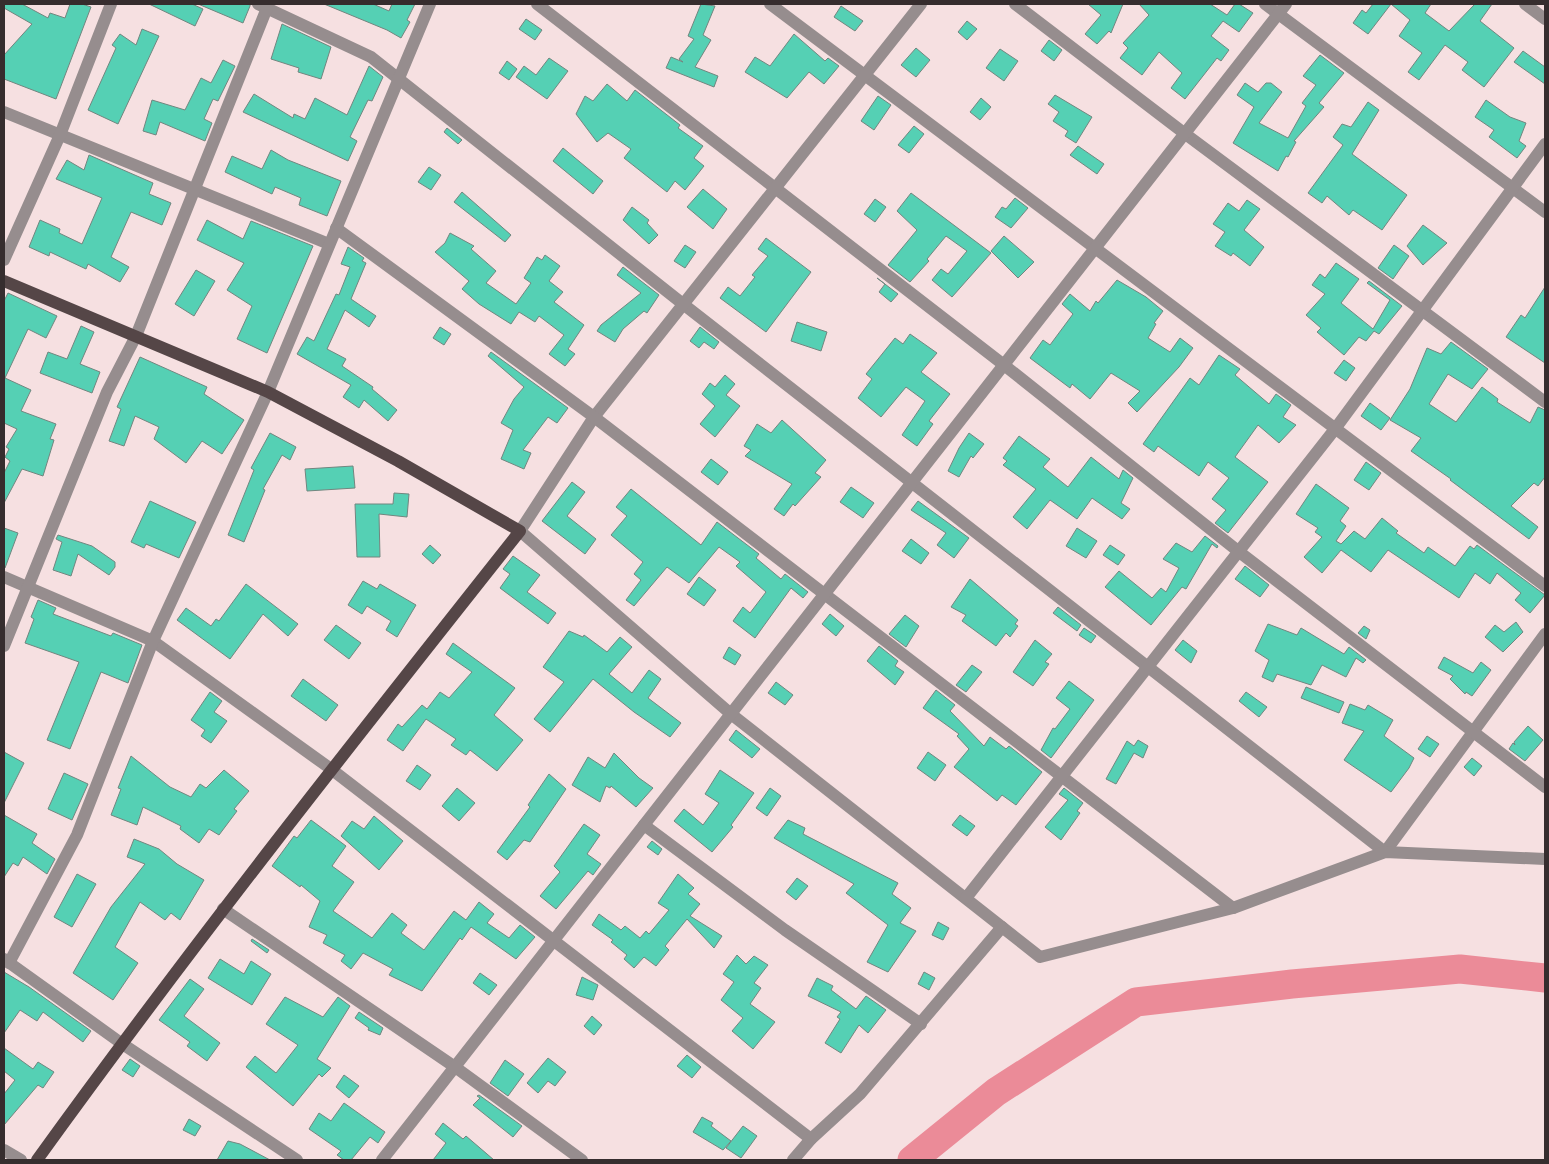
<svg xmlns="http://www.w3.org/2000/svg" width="1549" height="1164" viewBox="0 0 1549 1164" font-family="'Golos Text',sans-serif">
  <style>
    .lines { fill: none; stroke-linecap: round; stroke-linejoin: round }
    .river { stroke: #eb8b98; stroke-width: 29 }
    .building { fill: #55d0b4; stroke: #71867f }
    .minor { stroke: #968d8e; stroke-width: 12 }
    .major { stroke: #554647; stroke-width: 12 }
  </style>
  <rect width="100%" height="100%" fill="#f6e0e1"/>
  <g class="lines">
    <path class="river" d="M912 1160 996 1092 1136 1002 1292 984 1460 969 1545 978"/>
  </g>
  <g class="building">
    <path d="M4 4H22L48 18 50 13 65 18 70 4H82L91 7 56 99 4 79V55L32 24 4 8Z"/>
    <path d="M149 4H192L203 9 195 26Z"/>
    <path d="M198 4H250V6L243 23Z"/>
    <path d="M324 4H373L389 11 392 4H415L407 20 410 22 401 38 387 30Z"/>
    <path d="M701 4 715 6 703 35 711 40 695 67 718 76 714 87 666 68 671 57 683 62 679 59 694 39 688 36Z"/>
    <path d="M1088 4H1123L1111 33 1109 31 1097 44 1085 34 1101 15Z"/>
    <path d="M1139 4H1210L1227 15 1235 4H1239L1253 13 1239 32 1223 21 1211 36 1229 50 1221 61 1217 58 1185 99 1171 88 1182 73 1159 52 1142 75 1120 58 1128 48 1123 43 1149 15Z"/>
    <path d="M1373 4H1391L1368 34 1353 23 1362 10 1366 13Z"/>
    <path d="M1391 4H1431L1425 13 1449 31 1475 4H1492L1480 21 1514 48 1484 87 1462 70 1468 62 1445 45 1419 80 1408 72 1422 53 1399 36 1410 20Z"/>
    <path d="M841 6 863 21 855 31 834 17Z"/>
    <path d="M526 19 542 30 535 40 519 29Z"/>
    <path d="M967 21 977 29 967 40 958 32Z"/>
    <path d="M282 24 331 47 321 79 298 72 299 68 271 59Z"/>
    <path d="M142 29 159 36 118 124 88 110 116 48 112 45 120 34 136 45Z"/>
    <path d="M794 34 825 61 828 58 839 66 824 84 809 72 787 98 745 72 755 57 770 66Z"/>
    <path d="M1049 40 1062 50 1054 61 1041 51Z"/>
    <path d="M916 48 930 60 916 77 901 65Z"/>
    <path d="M1000 49 1018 61 1004 81 986 68Z"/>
    <path d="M1523 51 1545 67V84L1514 62Z"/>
    <path d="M1320 55 1344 73 1319 103 1324 107 1294 141 1296 142 1288 157 1286 156 1278 171 1233 143 1254 107 1237 95 1245 83 1258 92 1266 83H1271L1282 92 1259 123 1288 138 1306 106 1302 103 1316 85 1303 76Z"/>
    <path d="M549 58 568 71 547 99 516 77 524 66 536 75Z"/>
    <path d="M223 60 235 66 218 101 213 99 204 119 212 123 205 141 160 122 156 135 143 131 152 100 185 110 201 78 211 83Z"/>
    <path d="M507 61 517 69 509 80 499 73Z"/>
    <path d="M369 66 383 77 372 101 368 100 350 137 357 141 348 161 243 112 254 94 293 118 294 114 305 119 315 98 347 115Z"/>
    <path d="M607 84 627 101 635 90 680 125 678 128 703 146 694 158 704 166 685 190 675 181 667 192 624 158 631 149 608 133 597 142 576 114 585 96 593 101Z"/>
    <path d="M1055 95 1092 117 1076 143 1065 136 1068 131 1053 121 1059 112 1048 104Z"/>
    <path d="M878 96 891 105 874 130 861 121Z"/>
    <path d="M981 98 991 107 980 120 970 112Z"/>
    <path d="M1486 100 1510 117 1526 123 1519 141 1526 146 1517 158 1489 137 1494 130 1475 117Z"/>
    <path d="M1368 102 1379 110 1352 154 1407 195 1382 230 1353 210 1349 215 1327 196 1322 203 1308 193 1343 145 1333 137 1342 124 1351 127Z"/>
    <path d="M914 126 924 134 909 153 898 145Z"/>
    <path d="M447 128 462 140 458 144 444 132Z"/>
    <path d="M1078 146 1104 164 1097 174 1070 155Z"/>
    <path d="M563 148 603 181 593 194 553 161Z"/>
    <path d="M271 150 288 160 341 181 327 216 299 205 301 198 275 187 272 194 225 172 232 156 262 169Z"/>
    <path d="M89 155 153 183 149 194 171 203 162 225 131 212 111 257 129 267 120 282 88 264 86 269 50 252 49 256 29 247 40 220 60 229 59 233 82 244 102 198 56 179 67 160 84 170Z"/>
    <path d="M429 167 441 175 431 190 418 182Z"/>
    <path d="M703 189 727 209 713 229 687 207Z"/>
    <path d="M462 192 511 235 505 242 454 202Z"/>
    <path d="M911 193 991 253 952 297 932 280 941 269 948 274 967 251 946 236 927 259 929 261 910 282 888 265 917 230 897 211Z"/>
    <path d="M1015 198 1028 208 1011 228 995 217 1002 207 1006 209Z"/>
    <path d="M875 199 886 207 875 222 864 214Z"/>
    <path d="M1247 200 1260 209 1244 230 1264 247 1250 266 1233 253 1231 256 1215 246 1225 232 1213 224 1228 203 1239 211Z"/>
    <path d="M632 207 649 220 647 223 658 235 649 244 623 220Z"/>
    <path d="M207 220 243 239 251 221 313 246 267 353 237 339 252 306 227 290 244 263 197 240Z"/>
    <path d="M1423 225 1447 243 1423 265 1407 246Z"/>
    <path d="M450 233 474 246 471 249 496 271 486 283 516 304 531 283 524 278 537 257 542 260 545 255 560 266 549 281 563 292 554 302 584 325 568 349 575 354 565 366 549 354 564 335 539 316 535 322 519 312 511 324 479 304 462 289 469 281 435 252 445 243Z"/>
    <path d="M1004 236 1034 262 1018 278 991 251Z"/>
    <path d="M766 238 811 272 766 332 720 298 728 287 740 296 755 277 752 275 768 256 758 249Z"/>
    <path d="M685 245 696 252 685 268 674 261Z"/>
    <path d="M1394 245 1409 256 1393 279 1378 268Z"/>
    <path d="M348 247 364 258 362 261 366 263 351 299 376 316 369 327 345 310 327 349 346 359 342 366 373 387 372 389 397 410 388 421 364 400 359 408 343 397 351 385 297 354 307 337 314 341 336 294 339 295 350 267 341 264Z"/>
    <path d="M1336 263 1359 279 1341 303 1373 329 1390 300 1367 283 1369 281 1402 306 1379 334 1374 331 1366 341 1359 337 1344 355 1317 332 1321 328 1306 315 1325 294 1312 285 1320 274 1325 278Z"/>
    <path d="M623 267 659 295 647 313 644 311 623 329 615 342 597 331 601 325 641 293 617 275Z"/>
    <path d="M196 270 215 281 194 316 175 304Z"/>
    <path d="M877 278 898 294 891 302 879 292 885 284Z"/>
    <path d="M1117 280 1146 297 1163 311 1154 323 1156 324 1148 338 1170 352 1180 338 1193 348 1179 367 1137 412 1128 403 1140 391 1111 373 1090 399 1072 384 1070 388 1030 358 1043 340 1050 345 1073 314 1062 304 1070 294 1090 311 1096 301 1098 303Z"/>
    <path d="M1545 287V363L1506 337 1521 315 1525 318Z"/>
    <path d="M8 293 57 316 46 338 28 329 5 378 31 390 21 411 56 424 50 439 54 440 43 476 22 469 4 503V473L10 461 5 457 9 449 6 447 17 429 4 423V301Z"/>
    <path d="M797 322 827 332 821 351 791 341Z"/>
    <path d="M81 326 94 332 80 364 100 372 92 393 40 373 48 352 67 359Z"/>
    <path d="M440 327 451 334 444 345 433 338Z"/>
    <path d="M700 327 719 342 714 349 704 342 699 348 690 341Z"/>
    <path d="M910 334 937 353 921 372 950 394 929 421 933 424 917 446 902 435 925 401 906 387 881 417 858 398 872 379 866 374 895 338 903 344Z"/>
    <path d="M1451 342 1488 369 1472 389 1448 374 1429 404 1456 422 1482 387 1498 399 1497 402 1530 423 1538 407 1545 410V477L1538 486 1534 483 1511 506 1538 527 1529 539 1450 480 1451 479 1411 451 1421 438 1390 420 1410 389 1427 348 1441 354Z"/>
    <path d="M491 352 568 408 557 423 548 417 523 450 531 453 524 469 501 459 513 430 501 423 514 399 524 387 488 356Z"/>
    <path d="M1219 355 1240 369 1235 375 1269 404 1276 394 1291 405 1283 417 1296 425 1279 443 1258 425 1235 457 1268 482 1228 533 1215 523 1226 510 1212 499 1229 478 1208 462 1199 476 1158 446 1154 452 1143 444 1190 378 1199 385Z"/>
    <path d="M140 357 207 387 204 394 244 420 222 454 202 441 186 463 154 439 159 427 135 416 124 446 109 441 121 409 117 407Z"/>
    <path d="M1344 360 1355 368 1346 381 1334 373Z"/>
    <path d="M725 375 735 384 726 395 740 406 715 437 700 424 715 406 702 394 710 383 715 387Z"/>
    <path d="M1370 403 1390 418 1381 430 1361 416Z"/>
    <path d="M782 420 826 460 815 473 821 477 795 506 793 504 784 516 774 509 792 484 745 456 751 450 744 446 757 424 771 433Z"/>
    <path d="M270 433 296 447 290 460 282 455 263 489 265 490 244 542 228 535 254 470 251 468Z"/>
    <path d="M969 433 984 444 973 458 971 456 959 477 948 471 959 448Z"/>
    <path d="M1019 436 1050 459 1043 467 1068 487 1091 457 1119 479 1123 470 1133 478 1121 503 1130 509 1122 519 1092 498 1077 519 1050 500 1027 529 1013 517 1036 489 1003 465 1007 461 1003 458Z"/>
    <path d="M711 459 728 472 718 485 701 472Z"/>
    <path d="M1366 462 1381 473 1369 490 1354 480Z"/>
    <path d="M353 466 355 488 307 491 305 469Z"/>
    <path d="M572 482 585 492 567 516 596 539 585 554 542 521Z"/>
    <path d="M1316 484 1349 508 1340 521 1346 526 1336 541 1341 544 1354 531 1365 539 1382 518 1398 531 1396 533 1424 553 1428 547 1455 566 1470 546 1474 549 1477 545 1545 595 1530 613 1515 600 1521 593 1497 573 1490 584 1475 573 1459 598 1388 550 1371 572 1341 550 1322 573 1304 557 1322 537 1315 532 1318 528 1296 514Z"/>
    <path d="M851 487 874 503 863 518 840 502Z"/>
    <path d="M631 489 701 545 717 522 759 554 756 558 781 579 785 574 808 592 803 598 791 588 755 638 733 621 743 607 750 613 766 592 736 566 740 562 719 547 689 583 667 567 634 606 626 600 641 580 634 574 643 562 611 535 627 516 616 507Z"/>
    <path d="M394 493 409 494 407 517 379 514 380 557H357L355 504H393Z"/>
    <path d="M150 501 196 522 179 558 146 544 144 548 131 542Z"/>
    <path d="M918 501 969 538 954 558 937 545 946 533 911 510Z"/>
    <path d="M4 528 18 533 5 568H4Z"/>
    <path d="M1077 528 1097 541 1086 558 1066 546Z"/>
    <path d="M58 535 92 546 115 562V567L109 575 78 554 71 576 53 570 62 542 56 539Z"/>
    <path d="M1205 536 1218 546 1217 548 1212 544 1186 589 1182 587 1151 625 1105 587 1119 571 1152 598 1161 588 1166 592 1179 568 1163 559 1176 543 1192 552Z"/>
    <path d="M911 539 929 553 921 564 902 551Z"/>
    <path d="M430 545 441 555 433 564 422 554Z"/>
    <path d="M1110 545 1125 555 1118 565 1103 555Z"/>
    <path d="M513 556 540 575 527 592 556 613 548 624 500 588 510 574 503 569Z"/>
    <path d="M1245 566 1269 585 1260 597 1235 579Z"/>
    <path d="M699 577 716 590 704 606 687 594Z"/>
    <path d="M970 579 1018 620 1015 624 1018 626 1010 637 1006 633 996 646 962 621 966 615 951 607Z"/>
    <path d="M363 581 377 589 380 584 416 605 397 637 386 630 391 621 367 606 362 614 348 605Z"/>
    <path d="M246 584 298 624 288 636 263 614 230 659 177 620 186 608 211 626 216 619 219 621Z"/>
    <path d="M38 600 56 608 53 614 111 636 113 633 142 645 128 683 101 672 70 749 47 740 79 662 25 643 34 619 31 617Z"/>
    <path d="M1058 607 1081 625 1077 631 1053 613Z"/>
    <path d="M830 614 844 626 836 636 822 624Z"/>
    <path d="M905 615 919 626 906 647 889 634Z"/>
    <path d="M1516 622 1523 632 1503 652 1485 637 1495 625 1504 632Z"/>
    <path d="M1268 624 1297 635 1301 628 1344 654 1349 647 1366 660 1363 663 1356 658 1346 677 1322 665 1311 685 1277 674 1273 682 1262 677 1269 660 1255 651Z"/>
    <path d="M336 625 361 643 349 659 324 640Z"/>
    <path d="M1364 626 1370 630 1366 639 1358 633Z"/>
    <path d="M1084 628 1096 636 1091 643 1079 635Z"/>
    <path d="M569 631 583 637 584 635 607 652 620 637 632 647 609 674 632 693 649 670 661 679 648 698 681 723 670 737 634 712 593 679 550 732 534 719 564 682 543 667Z"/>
    <path d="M1035 640 1052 654 1045 662 1049 664 1033 686 1013 672Z"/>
    <path d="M1183 640 1197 651 1191 663 1175 650Z"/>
    <path d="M453 643 515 688 494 715 523 740 497 771 470 750 466 755 451 745 456 739 426 719 403 751 387 740 398 724 402 727 422 705 427 709 440 692 449 698 472 672 446 654Z"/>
    <path d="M879 646 898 661 895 666 904 672 895 685 867 661Z"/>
    <path d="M729 647 741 655 735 665 723 658Z"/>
    <path d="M1444 657 1473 673 1481 662 1491 670 1472 696 1466 692 1465 694 1450 679 1453 676 1438 668Z"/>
    <path d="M972 665 982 672 966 692 956 685Z"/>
    <path d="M303 679 338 705 326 721 291 696Z"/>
    <path d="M1069 681 1094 700 1051 758 1041 750 1053 728 1055 729 1070 709 1056 698Z"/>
    <path d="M776 682 793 695 785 705 768 693Z"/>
    <path d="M1306 687 1344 702 1339 713 1301 698Z"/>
    <path d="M936 690 955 705 950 711 984 746 990 737 1006 749 1009 746 1042 772 1016 805 1002 795 997 801 954 767 969 749 957 736 959 734 923 708Z"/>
    <path d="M210 692 222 701 214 712 227 721 211 743 201 736 205 730 191 720Z"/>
    <path d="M1246 692 1267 707 1259 717 1239 701Z"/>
    <path d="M1350 704 1365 710 1368 705 1393 720 1384 736 1414 758 1409 768 1391 792 1344 760 1364 731 1342 723Z"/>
    <path d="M1528 726 1543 740 1525 761 1509 749 1513 743 1515 745 1514 742Z"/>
    <path d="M736 730 760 749 752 758 729 740Z"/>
    <path d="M1427 736 1439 744 1430 757 1418 749Z"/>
    <path d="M1138 740 1148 746 1143 758 1134 753 1116 784 1106 779 1127 741 1134 746Z"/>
    <path d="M4 752 24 763 4 803Z"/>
    <path d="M928 752 946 765 935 781 917 768Z"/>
    <path d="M614 753 639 778 653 788 636 807 611 786 610 788 606 786 600 802 572 785 588 757 605 768Z"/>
    <path d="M131 756 170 787 191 797 200 784 206 788 224 770 249 791 234 809 237 811 219 835 209 829 199 843 180 829 181 826 143 807 137 825 111 815 121 789 118 788Z"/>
    <path d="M1472 758 1482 766 1474 776 1464 767Z"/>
    <path d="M417 765 431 775 420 790 406 781Z"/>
    <path d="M720 770 754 793 731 825 733 827 712 852 674 821 684 809 703 825 719 803 705 794Z"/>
    <path d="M64 773 88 784 72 820 48 809Z"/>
    <path d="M549 774 566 789 530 842 524 840 507 860 497 852 530 807 528 805Z"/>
    <path d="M457 788 475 803 459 821 442 806Z"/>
    <path d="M770 788 781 796 767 816 756 808Z"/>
    <path d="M1064 788 1083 803 1077 811 1080 813 1061 840 1045 827 1068 800 1059 794Z"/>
    <path d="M4 815 37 834 32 843 55 859 47 874 23 857 18 866 13 863 4 877Z"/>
    <path d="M960 815 975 826 967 836 952 825Z"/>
    <path d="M374 816 403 841 379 870 341 836 352 821 364 829Z"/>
    <path d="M311 820 346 846 332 866 354 882 333 911 372 938 392 913 407 925 401 933 424 950 454 911 466 920 479 902 494 914 487 923 509 938 520 925 535 937 516 959 471 927 462 940 460 938 422 991 389 975 393 969 363 953 351 969 341 961 345 955 323 943 327 935 309 927 320 901 301 885 300 887 272 866 294 836 297 838Z"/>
    <path d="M788 820 805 828 803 834 898 883 892 894 911 908 900 923 916 931 888 972 867 962 888 925 846 893 854 884 774 838Z"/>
    <path d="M584 824 600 835 587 854 601 864 593 875 588 871 556 909 540 896 560 872 554 866Z"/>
    <path d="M134 839 159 849 177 864 204 880 180 920 171 913 165 920 140 902 115 947 138 963 113 1000 73 973 111 907 145 864 127 857Z"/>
    <path d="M652 841 662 849 658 855 647 847Z"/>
    <path d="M77 874 96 884 72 927 54 917Z"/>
    <path d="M678 874 694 888 688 894 700 904 690 916 722 936 714 948 687 919 665 946 669 950 656 966 644 957 634 968 624 959 627 955 611 942 613 940 592 925 599 914 621 930 625 926 640 938 646 931 649 934 669 910 658 903Z"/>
    <path d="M797 878 808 886 796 900 786 892Z"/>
    <path d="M938 922 949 928 943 940 932 935Z"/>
    <path d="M252 939 269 950 267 953 251 941Z"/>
    <path d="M737 955 746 964 754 956 768 965 754 983 761 988 750 1004 775 1022 753 1049 732 1031 743 1018 721 1000 734 982 723 974Z"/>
    <path d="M220 959 244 974 251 961 271 974 252 1005 208 978Z"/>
    <path d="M4 972 29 987 91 1031 83 1042 43 1012 37 1021 20 1010 4 1033Z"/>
    <path d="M924 972 935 978 929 990 918 984Z"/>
    <path d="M480 973 497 985 489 995 473 983Z"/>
    <path d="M582 977 598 985 593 1000 576 995Z"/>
    <path d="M817 978 833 986 831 990 856 1009 866 996 886 1010 868 1033 859 1025 841 1053 825 1043 840 1019 837 1017 841 1012 808 996Z"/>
    <path d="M190 979 204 989 184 1016 220 1043 207 1061 187 1046 190 1042 159 1020Z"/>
    <path d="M285 997 323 1017 338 997 350 1006 317 1059 331 1068 322 1077 319 1074 293 1106 246 1067 255 1056 276 1073 298 1045 266 1024Z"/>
    <path d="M359 1012 383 1028 380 1035 368 1030 369 1028 355 1018Z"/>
    <path d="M592 1016 602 1025 594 1035 584 1026Z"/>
    <path d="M4 1048 33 1069 38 1062 54 1072 43 1088 38 1085 4 1125V1094L15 1080 4 1071Z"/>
    <path d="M687 1055 701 1067 692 1078 677 1066Z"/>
    <path d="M548 1058 566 1072 555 1086 548 1081 538 1093 527 1083Z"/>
    <path d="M130 1059 140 1066 133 1077 122 1070Z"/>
    <path d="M505 1060 524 1074 508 1096 490 1083Z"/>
    <path d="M344 1075 359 1086 349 1098 336 1087Z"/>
    <path d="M479 1095 522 1126 513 1137 473 1105 480 1098 477 1096Z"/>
    <path d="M344 1103 385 1132 378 1143 370 1137 351 1160H344L337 1155 341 1151 309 1129 319 1113 331 1121Z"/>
    <path d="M702 1117 713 1123 711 1126 731 1141 723 1150 693 1132Z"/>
    <path d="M189 1119 201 1126 195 1136 183 1130Z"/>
    <path d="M443 1123 463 1139 466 1136 494 1160H433L446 1143 435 1134Z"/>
    <path d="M743 1126 757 1136 741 1158 726 1148Z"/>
    <path d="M228 1141 240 1144 270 1160H217Z"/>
  </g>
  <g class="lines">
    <g class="minor">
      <path d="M258 4 371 57 683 304 1385 852 1545 634"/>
      <path d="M537 4 1004 365 1238 551 1545 787"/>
      <path d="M770 4 1545 586"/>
      <path d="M921 4 594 417 520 531 731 714 1040 957 1233 908 1385 852 1545 859"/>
      <path d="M1015 4 1184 133 1545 402"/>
      <path d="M1265 4 1545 212"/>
      <path d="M1525 4 1545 19"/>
      <path d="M4 112 329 244"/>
      <path d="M336 228 594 417 1233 908"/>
      <path d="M4 260 60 135 111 4"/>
      <path d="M4 577 153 641 331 769 811 1139"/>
      <path d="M4 646 107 392 136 336 267 8"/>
      <path d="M644 825 785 930 921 1024"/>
      <path d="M966 898 1335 429 1545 144"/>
      <path d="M223 909 455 1067 582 1160"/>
      <path d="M4 959 121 1043 297 1160"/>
      <path d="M9 963 77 835 153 641 268 392 430 4"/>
      <path d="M4 1150 21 1160"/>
      <path d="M382 1160 1286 4"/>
      <path d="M793 1160 811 1139 860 1094 1002 927"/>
    </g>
    <path class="major" d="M4 281 268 392 398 461 520 531C356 738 192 945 37 1160"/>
  </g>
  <rect width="1549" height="1164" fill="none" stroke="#362d2e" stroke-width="10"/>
</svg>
